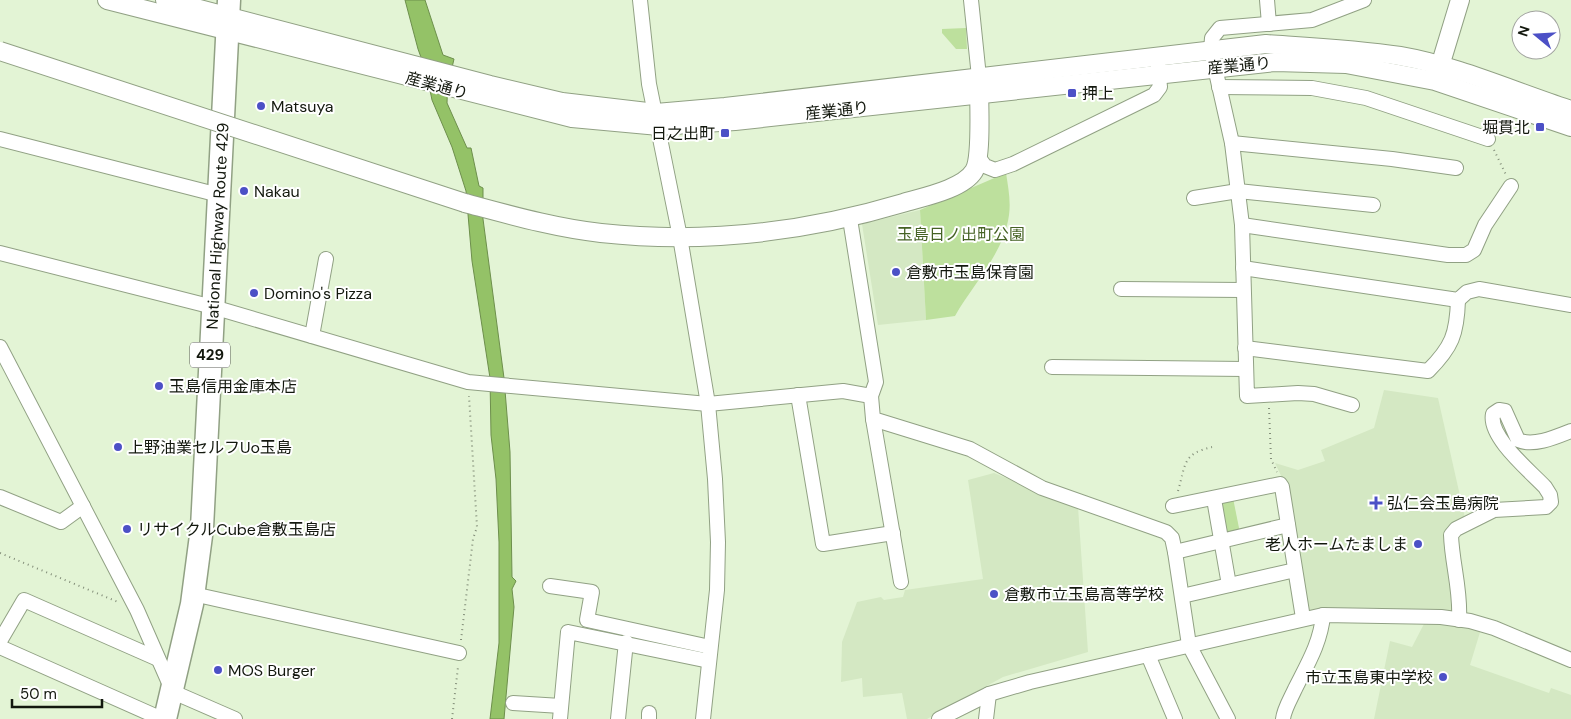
<svg xmlns="http://www.w3.org/2000/svg" width="1571" height="719" viewBox="0 0 1571 719" font-family="'DM Sans','Noto Sans JP',sans-serif">
  <style>
    .built { fill: #d4e8c3 }
    .green { fill: #bde09d }
    .water { fill: #94c267; stroke: #6d8f4c }
    .lines { fill: none; stroke-linecap: round; stroke-linejoin: round }
    .minor-casing { stroke: #91a184; stroke-width: 16 }
    .tertiary-casing { stroke: #91a184; stroke-width: 20 }
    .trunk-casing { stroke: #91a184; stroke-width: 25 }
    .path { stroke: #838e79; stroke-width: 2; stroke-dasharray: 1 4; stroke-linecap: butt }
    .minor { stroke: #fff; stroke-width: 14 }
    .tertiary { stroke: #fff; stroke-width: 18 }
    .trunk { stroke: #fff; stroke-width: 22 }
    .tertiary-bridge-casing { stroke: #91a184; stroke-width: 20; stroke-linecap: butt }
    .tertiary-bridge { stroke: #fff; stroke-width: 18 }
    .poi-dot { fill: #4c50c6; stroke: #fff; stroke-width: 2 }
    .labels { text-anchor: middle; stroke-width: 4; stroke-linejoin: round; paint-order: stroke }
    .shield { fill: #fff; stroke: #5a5d56; stroke-width: 1 }
    .shield-label { font-size: 15px; font-weight: bold; fill: #13180e }
    .street-label { font-size: 16px; fill: #13180e; stroke: #fff }
    .poi-label { font-size: 16px; fill: #13180e; stroke: #fff; text-anchor: start }
    .park-label { font-size: 16px; fill: #456224; stroke: #fff }
  </style>
  <rect width="100%" height="100%" fill="#e3f4d5"/>
  <g class="built">
    <path d="M920 210 926 320 878 325 862 224Z"/>
    <path d="M1384 390 1438 398 1465 518 1444 531 1449 573 1456 604 1454 615 1365 609 1307 611 1287 488 1275 463 1298 470 1325 461 1321 450 1374 428Z"/>
    <path d="M994 473 1078 507 1088 652 1003 677 927 719H907L902 693 863 697 862 678 841 682 842 642 857 602 881 597 884 600 903 597 905 590 983 579 968 480Z"/>
    <path d="M1425 622 1481 629 1470 665 1549 693 1551 688 1571 695V719H1374L1390 641 1412 647Z"/>
  </g>
  <g class="green">
    <path d="M966 28 967 49H956L942 33V29Z"/>
    <path d="M1006 173C1008 186 1011 201 1009 215 1004 253 973 284 955 316L926 320 920 210Z"/>
    <path d="M1233 498 1240 533 1225 534 1221 505 1223 501Z"/>
  </g>
  <path class="water" d="M405 0H425L443 55 454 59 451 72 448 75 447 103 467 148H471L479 186 483 188V219L504 378 510 452 512 577 516 581 512 589 514 607 504 719H490L499 643V542L496 479 491 435 490 378 472 261 466 191 452 147 432 100 426 71 418 49Z"/>
  <g class="lines">
    <g class="minor-casing">
      <g id="minor">
        <path d="M640 0 649 84 680 237 708 404 715 479 718 542 717 590 703 719"/>
        <path d="M971 0 979 77"/>
        <path d="M1267 0 1269 24"/>
        <path d="M1219 87 1312 88 1366 98 1488 139"/>
        <path d="M0 139 219 195"/>
        <path d="M1232 143 1392 159 1456 168"/>
        <path d="M979 158 985 166 995 170 1013 164 1154 95 1160 87 1157 56"/>
        <path d="M1194 198 1238 191 1373 205"/>
        <path d="M850 219 876 382 871 396 873 419 970 449 1042 488 1166 532 1172 538 1175 552 1189 645 1228 719"/>
        <path d="M1242 225 1448 255H1466L1474 250 1485 225 1511 186"/>
        <path d="M0 253 213 307 468 382 708 404 843 391 871 396"/>
        <path d="M1243 268 1458 300 1467 292 1479 289 1571 305"/>
        <path d="M1121 289 1243 290"/>
        <path d="M312 336 326 259"/>
        <path d="M0 347 137 610 173 692 235 719"/>
        <path d="M1245 348 1428 371C1452 347 1457 334 1458 300"/>
        <path d="M1052 367 1246 369"/>
        <path d="M798 395 823 544 893 533"/>
        <path d="M1352 405 1314 394 1298 393 1247 396 1242 225 1232 143 1211 50 1212 38 1220 28 1312 20 1364 0"/>
        <path d="M873 419 901 582"/>
        <path d="M0 497 61 522 83 506"/>
        <path d="M1214 499 1229 585"/>
        <path d="M1173 506 1280 484 1282 487 1303 618"/>
        <path d="M1175 552 1288 525"/>
        <path d="M550 586 592 592 587 620 710 647"/>
        <path d="M193 594 459 653"/>
        <path d="M1182 596 1295 570"/>
        <path d="M1459 620C1461 590 1452 564 1451 535L1456 529 1494 510 1546 507 1551 502 1550 495 1545 487C1530 471 1488 437 1493 414L1499 410 1505 411 1518 440C1533 447 1556 437 1571 431"/>
        <path d="M0 641 24 600 158 659"/>
        <path d="M0 647 162 719"/>
        <path d="M1148 655 1175 719"/>
        <path d="M513 703 561 706"/>
        <path d="M560 719 568 632 709 661"/>
        <path d="M618 719 626 642"/>
        <path d="M649 719V713"/>
        <path d="M939 719 989 694 1030 682 1323 615 1441 617 1470 621 1494 628 1571 660"/>
        <path d="M986 719 989 694"/>
        <path d="M1283 719C1284 709 1291 698 1295 689 1307 665 1321 642 1323 615"/>
      </g>
    </g>
    <g class="tertiary-casing">
      <g id="tertiary">
        <path d="M107 0 572 118 659 126 735 121 1275 62 1346 64 1435 81 1571 127"/>
        <path d="M165 0 490 85 562 102 656 113 725 107 1266 44C1311 47 1355 49 1400 56 1458 66 1515 92 1571 110"/>
        <path d="M1440 66 1460 0"/>
        <path d="M465 203C510 215 555 228 601 233 702 244 806 232 903 203 923 197 963 189 974 171 982 158 979 103 979 85"/>
      </g>
    </g>
    <g class="trunk-casing">
      <path id="trunk" d="M165 719 192 604 202 528 229 0"/>
    </g>
    <g class="path">
      <path d="M1494 150 1506 175"/>
      <path d="M1269 408 1271 459 1277 472"/>
      <path d="M1178 491C1186 464 1182 454 1212 447"/>
      <path d="M0 553 118 602"/>
      <path d="M461 640 473 539 477 527 469 396"/>
      <path d="M452 719 458 667"/>
    </g>
    <use href="#minor" class="minor"/>
    <use href="#tertiary" class="tertiary"/>
    <use href="#trunk" class="trunk"/>
    <g class="tertiary-bridge-casing">
      <path id="tertiary-bridge" d="M0 51 465 203"/>
    </g>
    <use href="#tertiary-bridge" class="tertiary-bridge"/>
  </g>
  <g class="poi-dot">
    <rect x="1067" y="88" width="10" height="10" rx="2.5"/>
    <circle cx="261" cy="106" r="5"/>
    <rect x="1535" y="122" width="10" height="10" rx="2.5"/>
    <rect x="720" y="128" width="10" height="10" rx="2.5"/>
    <circle cx="244" cy="191" r="5"/>
    <circle cx="896" cy="272" r="5"/>
    <circle cx="254" cy="293" r="5"/>
    <circle cx="159" cy="386" r="5"/>
    <circle cx="118" cy="447" r="5"/>
    <path d="M1373.5 495.5h5v5h5v5h-5v5h-5v-5h-5v-5h5z"/>
    <circle cx="127" cy="529" r="5"/>
    <circle cx="1418" cy="544" r="5"/>
    <circle cx="994" cy="594" r="5"/>
    <circle cx="218" cy="670" r="5"/>
    <circle cx="1443" cy="677" r="5"/>
  </g>
  <g class="labels">
    <rect class="shield" x="190" y="342.5" width="40" height="25" rx="4"/>
    <g class="shield-label">
      <text x="210" y="360">429</text>
    </g>
    <g class="street-label">
      <text transform="translate(1239 65) rotate(-5)" y="6">産業通り</text>
      <text transform="translate(437 85) rotate(15)" y="6">産業通り</text>
      <text transform="translate(837 110) rotate(-6)" y="6">産業通り</text>
      <text transform="translate(217 226) rotate(-87)" y="6">National Highway Route 429</text>
    </g>
    <g class="poi-label">
      <text x="1082" y="99">押上</text>
      <text x="271" y="112">Matsuya</text>
      <text x="1530" y="133" text-anchor="end">堀貫北</text>
      <text x="715" y="139" text-anchor="end">日之出町</text>
      <text x="254" y="197">Nakau</text>
      <text x="906" y="278">倉敷市玉島保育園</text>
      <text x="264" y="299">Domino's Pizza</text>
      <text x="169" y="392">玉島信用金庫本店</text>
      <text x="128" y="453">上野油業セルフUo玉島</text>
      <text x="1387" y="509">弘仁会玉島病院</text>
      <text x="137" y="535">リサイクルCube倉敷玉島店</text>
      <text x="1408" y="550" text-anchor="end">老人ホームたましま</text>
      <text x="1004" y="600">倉敷市立玉島高等学校</text>
      <text x="228" y="676">MOS Burger</text>
      <text x="1433" y="683" text-anchor="end">市立玉島東中学校</text>
    </g>
    <g class="park-label">
      <text x="961" y="240">玉島日ノ出町公園</text>
    </g>
  </g>
  <g transform="translate(1536 35) rotate(288)"><circle r="24" fill="#ffffff" stroke="#a1a39f"/>
  <path d="M0-4L9 19L0 12L-9 19Z" fill="#4c50c6"/>
  <text y="-8" font-size="14" font-weight="bold" text-anchor="middle" fill="#13180e">N</text>
  </g>
  <path d="M12 699v8h90v-8" fill="none" stroke="#13180e" stroke-width="2.5"/>
  <text x="20" y="699" font-size="15" fill="#13180e" stroke="#ffffff" stroke-width="4" paint-order="stroke">50 m</text>
</svg>
